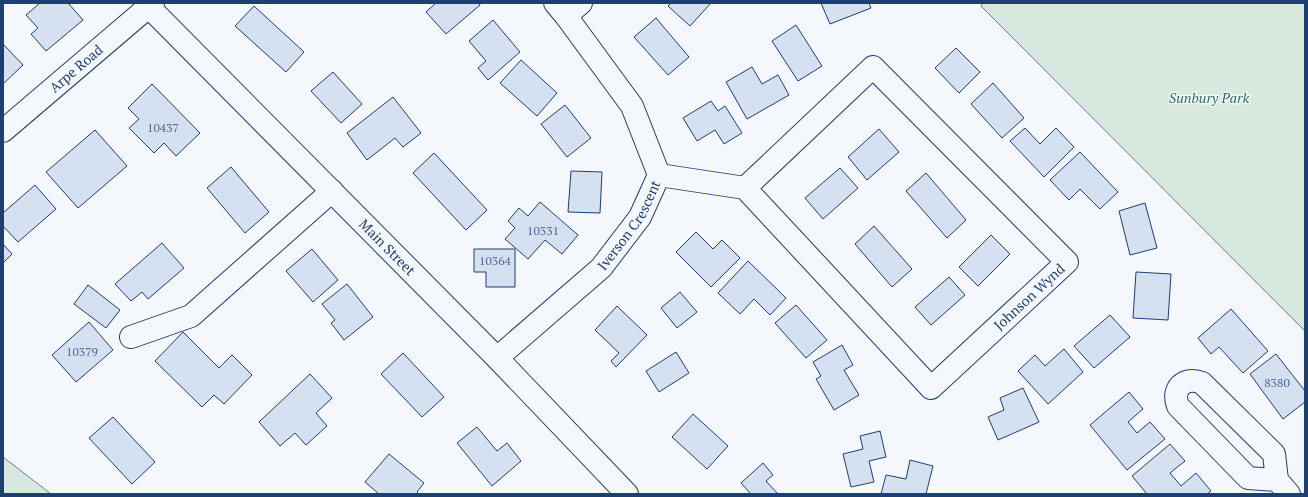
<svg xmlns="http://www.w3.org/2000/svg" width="1308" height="497" viewBox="0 0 1308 497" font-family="'PT Serif',serif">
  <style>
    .green { fill: #d7e8df; stroke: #687fa3 }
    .building { fill: #d5e0f0; stroke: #1d3f73 }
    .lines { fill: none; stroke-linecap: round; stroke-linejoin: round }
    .minor-casing { stroke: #1d3f73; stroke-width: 24 }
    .minor { stroke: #f4f7fb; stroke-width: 22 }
    .labels { text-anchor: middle; stroke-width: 3; stroke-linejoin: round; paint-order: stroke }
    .number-label { font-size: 12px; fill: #4b6792 }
    .street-label { font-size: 14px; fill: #1d3f73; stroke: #f4f7fb }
    .park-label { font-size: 14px; font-style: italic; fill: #2c6c60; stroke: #f4f7fb }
  </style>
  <rect width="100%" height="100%" fill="#f4f7fb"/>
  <g class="green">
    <path d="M983 3H1305V331L981 6Z"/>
    <path d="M3 457 51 494H3Z"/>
  </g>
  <g class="building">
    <path d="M40 3H68L83 20 46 51 31 34 38 28 26 15Z"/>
    <path d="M436 3H479L480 5 446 34 426 12Z"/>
    <path d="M671 3H711L690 26 668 6Z"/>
    <path d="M821 3H869L871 8 830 24Z"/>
    <path d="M254 6 304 52 286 72 235 26Z"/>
    <path d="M656 18 689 57 668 75 634 37Z"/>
    <path d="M493 20 520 52 488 80 478 68 486 61 469 41Z"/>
    <path d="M796 25 822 66 798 81 772 41Z"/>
    <path d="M3 44 23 65 3 84Z"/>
    <path d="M956 48 980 72 959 93 935 68Z"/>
    <path d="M521 60 557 93 537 116 500 83Z"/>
    <path d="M752 67 762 84 778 75 789 95 747 119 726 82Z"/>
    <path d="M333 72 362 104 341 123 311 91Z"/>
    <path d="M993 83 1024 118 1002 138 971 104Z"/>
    <path d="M152 84 200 133 176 156 164 143 154 153 129 128 139 119 128 108Z"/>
    <path d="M393 97 421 133 403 147 395 138 367 160 347 133Z"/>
    <path d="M711 101 718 111 725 106 742 133 724 144 715 130 697 141 683 118Z"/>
    <path d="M565 105 591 138 567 157 541 124Z"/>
    <path d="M1025 128 1040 144 1056 128 1074 147 1044 177 1010 141Z"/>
    <path d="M879 129 899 152 867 180 848 157Z"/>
    <path d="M95 130 127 166 78 208 46 172Z"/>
    <path d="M1080 152 1118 192 1100 209 1080 189 1069 200 1050 180Z"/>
    <path d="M434 153 487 210 466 230 413 173Z"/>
    <path d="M231 167 269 212 245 233 207 188Z"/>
    <path d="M840 168 858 188 823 219 805 198Z"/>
    <path d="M571 171 602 172 600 213 568 212Z"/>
    <path d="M926 173 966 220 947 238 906 191Z"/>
    <path d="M35 185 56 209 18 242 3 226V213Z"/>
    <path d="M540 202 578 235 562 254 545 240 528 259 505 239 515 228 508 221 519 208 528 216Z"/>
    <path d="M1145 203 1157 248 1130 255 1119 211Z"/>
    <path d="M874 226 912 269 892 287 855 244Z"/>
    <path d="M696 232 713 249 722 240 740 258 711 287 676 252Z"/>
    <path d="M991 235 1010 254 978 286 959 267Z"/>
    <path d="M162 243 184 268 148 299 142 292 131 301 115 284Z"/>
    <path d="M3 244 12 254 3 263Z"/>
    <path d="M312 249 338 280 313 302 286 271Z"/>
    <path d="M474 249H515V287H486V272H474Z"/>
    <path d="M748 261 786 298 770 315 754 299 740 314 718 293Z"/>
    <path d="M1136 272 1171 274 1168 320 1133 318Z"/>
    <path d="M949 277 965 295 931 325 915 307Z"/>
    <path d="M347 284 373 317 344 340 331 323 335 320 322 304Z"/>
    <path d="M88 285 120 310 106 328 74 304Z"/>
    <path d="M680 292 697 312 677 328 661 308Z"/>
    <path d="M796 305 827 340 806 358 775 323Z"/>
    <path d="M617 306 647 335 616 367 611 361 619 353 595 330Z"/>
    <path d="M1231 309 1268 351 1243 373 1219 347 1211 354 1198 338Z"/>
    <path d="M1110 315 1130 337 1094 368 1074 346Z"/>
    <path d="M89 322 113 350 76 382 52 355Z"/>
    <path d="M183 332 219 368 232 355 252 375 224 404 214 395 202 407 155 361Z"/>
    <path d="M842 345 853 365 844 370 859 395 834 410 816 379 821 376 813 362Z"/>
    <path d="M1064 349 1083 372 1048 404 1018 371 1035 355 1045 366Z"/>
    <path d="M676 352 689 373 659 392 646 371Z"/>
    <path d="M403 353 444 397 422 417 381 374Z"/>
    <path d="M1276 354 1305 391V402L1283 419 1250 374Z"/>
    <path d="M310 374 332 398 316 413 327 426 306 445 295 433 280 446 259 422Z"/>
    <path d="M1023 388 1039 422 998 440 988 417 1004 410 1000 398Z"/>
    <path d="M1129 392 1143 409 1128 422 1137 433 1150 422 1165 439 1127 470 1090 425Z"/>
    <path d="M693 414 728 446 707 469 672 437Z"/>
    <path d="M113 417 155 462 132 484 89 438Z"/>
    <path d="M477 427 497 451 507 443 521 461 492 486 457 443Z"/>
    <path d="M880 431 886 457 869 461 874 482 851 487 843 454 863 449 860 436Z"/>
    <path d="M1170 444 1185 461 1170 473 1181 486 1196 473 1211 491 1207 494H1147L1132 476Z"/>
    <path d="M389 454 424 483 417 492 419 494H379L365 482Z"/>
    <path d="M910 460 933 466 926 494H881L886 475 906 479Z"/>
    <path d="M763 463 773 475 766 481 778 494H751L741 483Z"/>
  </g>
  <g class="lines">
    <g class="minor-casing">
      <g id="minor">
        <path id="s1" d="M145 3 497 358 627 494"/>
        <path d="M566 16 581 3"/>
        <path id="s2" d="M3 131 153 3"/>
        <path id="s3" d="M659 175 745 188 931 388 1067 262 873 67 745 188"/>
        <path d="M131 337 191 316 332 191"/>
        <path id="s4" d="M497 358 601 268 640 217 659 175 632 106 566 16 555 3"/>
        <path d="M1277 480 1248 478 1178 406C1171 388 1185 376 1202 383L1274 454 1277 480 1289 494"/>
      </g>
    </g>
    <use href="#minor" class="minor"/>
  </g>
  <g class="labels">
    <g class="number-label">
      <text x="163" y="132">10437</text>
      <text x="543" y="235">10331</text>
      <text x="495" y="265">10364</text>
      <text x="82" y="356">10379</text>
      <text x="1277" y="387">8380</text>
    </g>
    <g class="street-label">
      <text dy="5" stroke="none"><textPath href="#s2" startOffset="96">Arpe Road</textPath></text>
      <text dy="5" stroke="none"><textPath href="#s4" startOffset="189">Iverson Crescent</textPath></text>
      <text dy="5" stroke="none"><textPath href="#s1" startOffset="344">Main Street</textPath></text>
      <text dy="5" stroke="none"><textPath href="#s3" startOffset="494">Johnson Wynd</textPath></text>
    </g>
    <g class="park-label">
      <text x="1209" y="103">Sunbury Park</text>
    </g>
  </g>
  <rect width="1308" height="497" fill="none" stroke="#1d3f73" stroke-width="8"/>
</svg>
